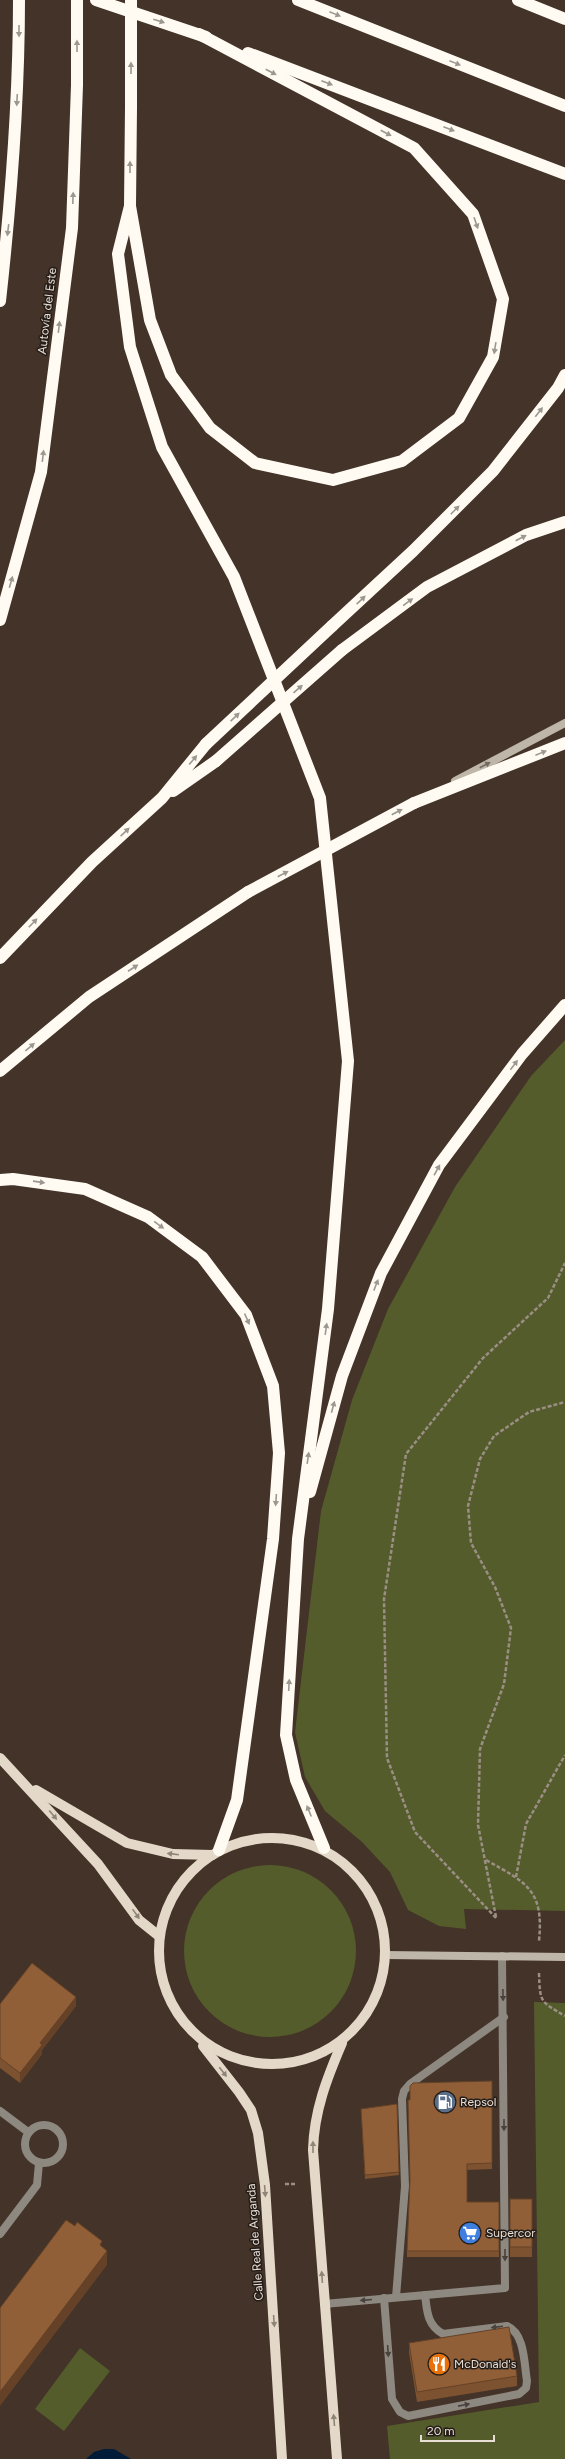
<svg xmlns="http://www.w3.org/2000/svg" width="565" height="2459" viewBox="0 0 565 2459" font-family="Figtree,sans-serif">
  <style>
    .green { fill: #545c2b }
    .water { fill: #001c39 }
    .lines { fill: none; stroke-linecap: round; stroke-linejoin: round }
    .path { stroke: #9b8f85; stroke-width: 2.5; stroke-dasharray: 4 2; stroke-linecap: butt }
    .lane { stroke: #8d8880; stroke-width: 8 }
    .street { stroke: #8d8880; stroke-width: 8 }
    .secondary { stroke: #beb6a8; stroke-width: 8 }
    .primary { stroke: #e4d9c8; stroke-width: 10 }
    .highway { stroke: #fffaf2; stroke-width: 12 }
    .highway-bridge { stroke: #fffaf2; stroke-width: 12 }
    .wall { fill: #7c5230 }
    .shaded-wall { fill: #654227 }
    .building { fill: #905f38; stroke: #654227 }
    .oneway { fill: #9c978f }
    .oneway2 { fill: #716a60 }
    .oneway3 { fill: #8e8478 }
    .oneway4 { fill: #49423c }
    .labels { text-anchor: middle; stroke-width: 3; stroke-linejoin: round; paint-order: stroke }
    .street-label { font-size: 12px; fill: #e8ded6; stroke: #241d17 }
    .poi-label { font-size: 12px; fill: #e8ded6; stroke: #241d17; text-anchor: start }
  </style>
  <rect width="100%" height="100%" fill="#433328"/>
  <g class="green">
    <path d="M565 1040V1911L464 1909 466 1929 439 1926 408 1910 390 1872 362 1842 325 1811 305 1777 295 1732 321 1511 352 1400 388 1309 455 1187 531 1076Z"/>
    <circle cx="270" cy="1951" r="86"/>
    <path d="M534 2002 565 2003V2459H390L387 2426 539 2402Z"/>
    <path d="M80 2348 110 2371 64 2431 35 2409Z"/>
  </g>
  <path class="water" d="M104 2449H114L131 2459H86L94 2452Z"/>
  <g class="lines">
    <g class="path">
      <path d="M486 1860C527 1883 544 1890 539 1941"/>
      <path d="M516 1877 526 1824 565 1755"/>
      <path d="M496 1917 478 1825 480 1749 504 1684 511 1628 495 1587 471 1543 468 1506 480 1459 494 1436 529 1412 565 1402"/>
      <path d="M496 1918 415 1832 387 1758 384 1599 406 1454 483 1358 548 1298 565 1263"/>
      <path d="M539 1973C540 2003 540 2001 565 2016"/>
      <path d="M285 2184H295"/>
    </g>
    <g class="lane">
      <path d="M396 2297 405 2186 402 2099 404 2091 410 2084 504 2017"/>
      <path d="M384 2298 392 2399 400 2412 408 2416 519 2394 526 2388 527 2381C524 2363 525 2334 507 2326L443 2334C427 2325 427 2311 425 2295"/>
      <path d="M324 2304 505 2288 502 1956"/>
    </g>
    <g class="street">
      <path d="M0 2111 28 2132"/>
      <circle cx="44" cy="2144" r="19"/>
      <path d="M0 2234 37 2185 39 2163"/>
    </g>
    <g class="secondary">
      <path d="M455 781 565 723"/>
      <path d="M385 1955 565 1957"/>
    </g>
    <g class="primary">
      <path d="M0 1758 98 1864 139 1920 159 1936"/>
      <path d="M36 1790 127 1843 173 1854 212 1855"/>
      <circle cx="272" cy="1951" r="113"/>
      <path d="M203 2046 239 2092 251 2110 258 2133 265 2185 282 2459"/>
      <path d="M337 2459 313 2150C314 2111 327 2078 342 2043"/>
    </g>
    <g class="highway">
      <path d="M96 0 206 37"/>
      <path d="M298 0 565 106"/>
      <path d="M518 0 565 19"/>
      <path d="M248 53 565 174"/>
      <path d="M131 107 130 206 150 320 171 375 210 428 255 463 333 480 402 461 459 418 493 357 503 299 473 214 414 148 199 34"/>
      <path d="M130 206 118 254 130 347 162 447 234 577 320 798 348 1061 328 1309 298 1539 286 1735 296 1780 324 1848"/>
      <path d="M0 301C11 201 19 101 19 0"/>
      <path d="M0 620 41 472 72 228 77 85V0"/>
      <path d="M332 626 413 551 493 471 558 388 565 375"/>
      <path d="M342 650 427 587 526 535 565 522"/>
      <path d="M173 791 216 761"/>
      <path d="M414 803 565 743"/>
      <path d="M0 958 92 862 162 798 206 744"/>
      <path d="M0 1071 89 997 248 892"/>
      <path d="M0 1180 13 1179 85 1189 148 1217 202 1257 246 1315 273 1386 279 1453 273 1539 237 1800 219 1850"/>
      <path d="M310 1492 342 1376 381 1273 439 1165 522 1054 565 1005"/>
    </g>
    <g class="highway-bridge">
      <path d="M131 0V107"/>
      <path d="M206 744 332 626"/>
      <path d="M216 761 342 650"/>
      <path d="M248 892 414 803"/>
    </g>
  </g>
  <g class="wall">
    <path d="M0 2004 76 2006 42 2050V2054L20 2083 0 2068Z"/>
    <path d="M492 2081V2169L467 2170V2202H499V2257H407V2251Z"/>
    <path d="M397 2104 399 2175 365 2179 361 2113Z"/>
    <rect x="510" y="2199" width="22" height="58"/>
    <path d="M409 2343 517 2376V2386L417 2402 409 2353Z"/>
  </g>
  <g class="shaded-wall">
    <path d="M76 1997V2006L42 2050V2054L20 2083V2073L40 2043Z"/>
    <path d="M107 2251V2265L0 2406V2392Z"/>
  </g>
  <g class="building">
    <path d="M32 1963 76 1997 40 2043 42 2045 20 2073 0 2058V2004Z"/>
    <path d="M492 2081V2163L467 2164V2202H499V2251H407L410 2180 408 2100H410V2086L413 2083Z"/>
    <path d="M397 2104 399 2172 365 2175 361 2109Z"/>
    <rect x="510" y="2199" width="22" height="48"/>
    <path d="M66 2220 75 2226 77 2222 102 2241 100 2245 107 2251 0 2392V2308Z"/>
    <path d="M509 2327 517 2376 417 2392 409 2343Z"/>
  </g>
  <defs><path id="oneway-solid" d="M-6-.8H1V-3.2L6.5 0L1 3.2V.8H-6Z"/></defs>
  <g class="oneway">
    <use href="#oneway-solid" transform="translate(335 14) rotate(22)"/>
    <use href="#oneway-solid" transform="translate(159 21) rotate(18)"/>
    <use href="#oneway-solid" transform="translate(19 31) rotate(90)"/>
    <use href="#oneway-solid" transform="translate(77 46) rotate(-90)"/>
    <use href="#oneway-solid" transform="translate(455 63) rotate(22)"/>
    <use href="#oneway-solid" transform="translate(131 68) rotate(-90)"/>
    <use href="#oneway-solid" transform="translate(271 72) rotate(28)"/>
    <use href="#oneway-solid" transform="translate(327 83) rotate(21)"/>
    <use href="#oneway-solid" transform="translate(17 100) rotate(93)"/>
    <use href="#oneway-solid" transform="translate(449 129) rotate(21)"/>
    <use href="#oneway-solid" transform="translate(386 133) rotate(28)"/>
    <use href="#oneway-solid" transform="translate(130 167) rotate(-90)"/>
    <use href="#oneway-solid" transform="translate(73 198) rotate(-88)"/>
    <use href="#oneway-solid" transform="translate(476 223) rotate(71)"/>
    <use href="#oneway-solid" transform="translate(8 230) rotate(97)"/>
    <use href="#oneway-solid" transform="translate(59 327) rotate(-83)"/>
    <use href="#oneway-solid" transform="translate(495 348) rotate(99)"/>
    <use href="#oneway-solid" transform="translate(539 412) rotate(-52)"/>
    <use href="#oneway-solid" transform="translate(43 456) rotate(-83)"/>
    <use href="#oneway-solid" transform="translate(455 510) rotate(-45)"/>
    <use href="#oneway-solid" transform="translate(521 538) rotate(-27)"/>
    <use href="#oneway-solid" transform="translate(11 582) rotate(-74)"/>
    <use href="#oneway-solid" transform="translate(361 600) rotate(-43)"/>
    <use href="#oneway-solid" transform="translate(408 602) rotate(-36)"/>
    <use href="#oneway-solid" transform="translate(298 689) rotate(-41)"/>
    <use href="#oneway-solid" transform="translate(235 717) rotate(-43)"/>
    <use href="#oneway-solid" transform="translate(541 753) rotate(-22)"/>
    <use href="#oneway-solid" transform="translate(193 760) rotate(-50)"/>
    <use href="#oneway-solid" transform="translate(397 812) rotate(-28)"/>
    <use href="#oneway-solid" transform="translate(125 832) rotate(-43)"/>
    <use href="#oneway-solid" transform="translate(283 874) rotate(-28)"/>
    <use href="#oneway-solid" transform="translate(33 923) rotate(-46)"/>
    <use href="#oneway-solid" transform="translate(133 968) rotate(-33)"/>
    <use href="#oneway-solid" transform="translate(30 1047) rotate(-40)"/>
    <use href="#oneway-solid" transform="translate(514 1065) rotate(-53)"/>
    <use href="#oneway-solid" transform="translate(437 1170) rotate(-61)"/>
    <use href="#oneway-solid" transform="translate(39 1182) rotate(8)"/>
    <use href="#oneway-solid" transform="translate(159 1225) rotate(36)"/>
    <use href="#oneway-solid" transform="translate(376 1285) rotate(-69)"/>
    <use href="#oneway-solid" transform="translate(247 1319) rotate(66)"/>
    <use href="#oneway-solid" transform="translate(326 1329) rotate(-82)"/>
    <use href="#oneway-solid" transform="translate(333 1407) rotate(-75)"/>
    <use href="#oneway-solid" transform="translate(308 1458) rotate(-82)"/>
    <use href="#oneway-solid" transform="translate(276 1500) rotate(94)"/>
    <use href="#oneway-solid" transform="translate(289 1685) rotate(-87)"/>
    <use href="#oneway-solid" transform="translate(309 1811) rotate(-112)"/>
  </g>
  <use class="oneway2" href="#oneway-solid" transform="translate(485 765) rotate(-28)"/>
  <g class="oneway3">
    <use href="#oneway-solid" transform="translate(53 1815) rotate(50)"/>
    <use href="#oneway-solid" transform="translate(173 1854) rotate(-173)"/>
    <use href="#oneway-solid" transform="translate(136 1914) rotate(55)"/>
    <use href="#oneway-solid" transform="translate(223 2072) rotate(52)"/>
    <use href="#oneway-solid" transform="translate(313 2147) rotate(-90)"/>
    <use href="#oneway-solid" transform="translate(265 2191) rotate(86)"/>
    <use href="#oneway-solid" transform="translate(322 2277) rotate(-94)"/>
    <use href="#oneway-solid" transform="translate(274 2321) rotate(86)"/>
    <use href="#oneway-solid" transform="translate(334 2420) rotate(-95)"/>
  </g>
  <g class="oneway4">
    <use href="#oneway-solid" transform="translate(503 1995) rotate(89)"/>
    <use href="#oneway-solid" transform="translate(504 2125) rotate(90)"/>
    <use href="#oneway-solid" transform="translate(505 2255) rotate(90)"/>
    <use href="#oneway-solid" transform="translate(366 2300) rotate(175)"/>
    <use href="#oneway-solid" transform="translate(497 2327) rotate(173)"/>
    <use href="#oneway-solid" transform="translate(388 2351) rotate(86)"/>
    <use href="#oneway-solid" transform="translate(464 2405) rotate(-11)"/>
  </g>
  <defs>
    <g id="fuel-disc" transform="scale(1.15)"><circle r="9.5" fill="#5c6f8a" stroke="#241d17"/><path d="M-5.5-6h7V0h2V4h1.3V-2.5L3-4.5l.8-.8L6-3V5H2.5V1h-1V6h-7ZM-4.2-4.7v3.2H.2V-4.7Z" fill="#fff"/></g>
    <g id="supermarket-disc" transform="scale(1.15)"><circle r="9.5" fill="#3f7fe0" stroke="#241d17"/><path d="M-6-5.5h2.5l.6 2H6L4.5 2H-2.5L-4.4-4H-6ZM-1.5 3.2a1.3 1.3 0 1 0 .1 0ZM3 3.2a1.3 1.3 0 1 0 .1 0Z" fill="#fff"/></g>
    <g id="restaurant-disc" transform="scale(1.15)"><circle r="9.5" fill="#e8710a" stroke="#241d17"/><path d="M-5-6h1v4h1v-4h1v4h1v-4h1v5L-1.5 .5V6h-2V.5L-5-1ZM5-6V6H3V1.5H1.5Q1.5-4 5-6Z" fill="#fff"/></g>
  </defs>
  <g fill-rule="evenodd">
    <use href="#fuel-disc" x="445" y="2102"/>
    <use href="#supermarket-disc" x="470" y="2233"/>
    <use href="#restaurant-disc" x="439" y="2364"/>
  </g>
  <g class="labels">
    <g class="street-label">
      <text transform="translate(47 311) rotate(-83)" y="4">Autovía del Este</text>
      <text transform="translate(255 2242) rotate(-94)" y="4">Calle Real de Arganda</text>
    </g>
    <g class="poi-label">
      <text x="460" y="2106">Repsol</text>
      <text x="486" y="2237">Supercor</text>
      <text x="454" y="2368">McDonald's</text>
    </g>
  </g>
  <path d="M421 2435v6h73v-6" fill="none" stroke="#e8ded6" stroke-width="2"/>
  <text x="427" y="2435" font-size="12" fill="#e8ded6" stroke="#241d17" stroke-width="3" paint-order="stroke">20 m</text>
</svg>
